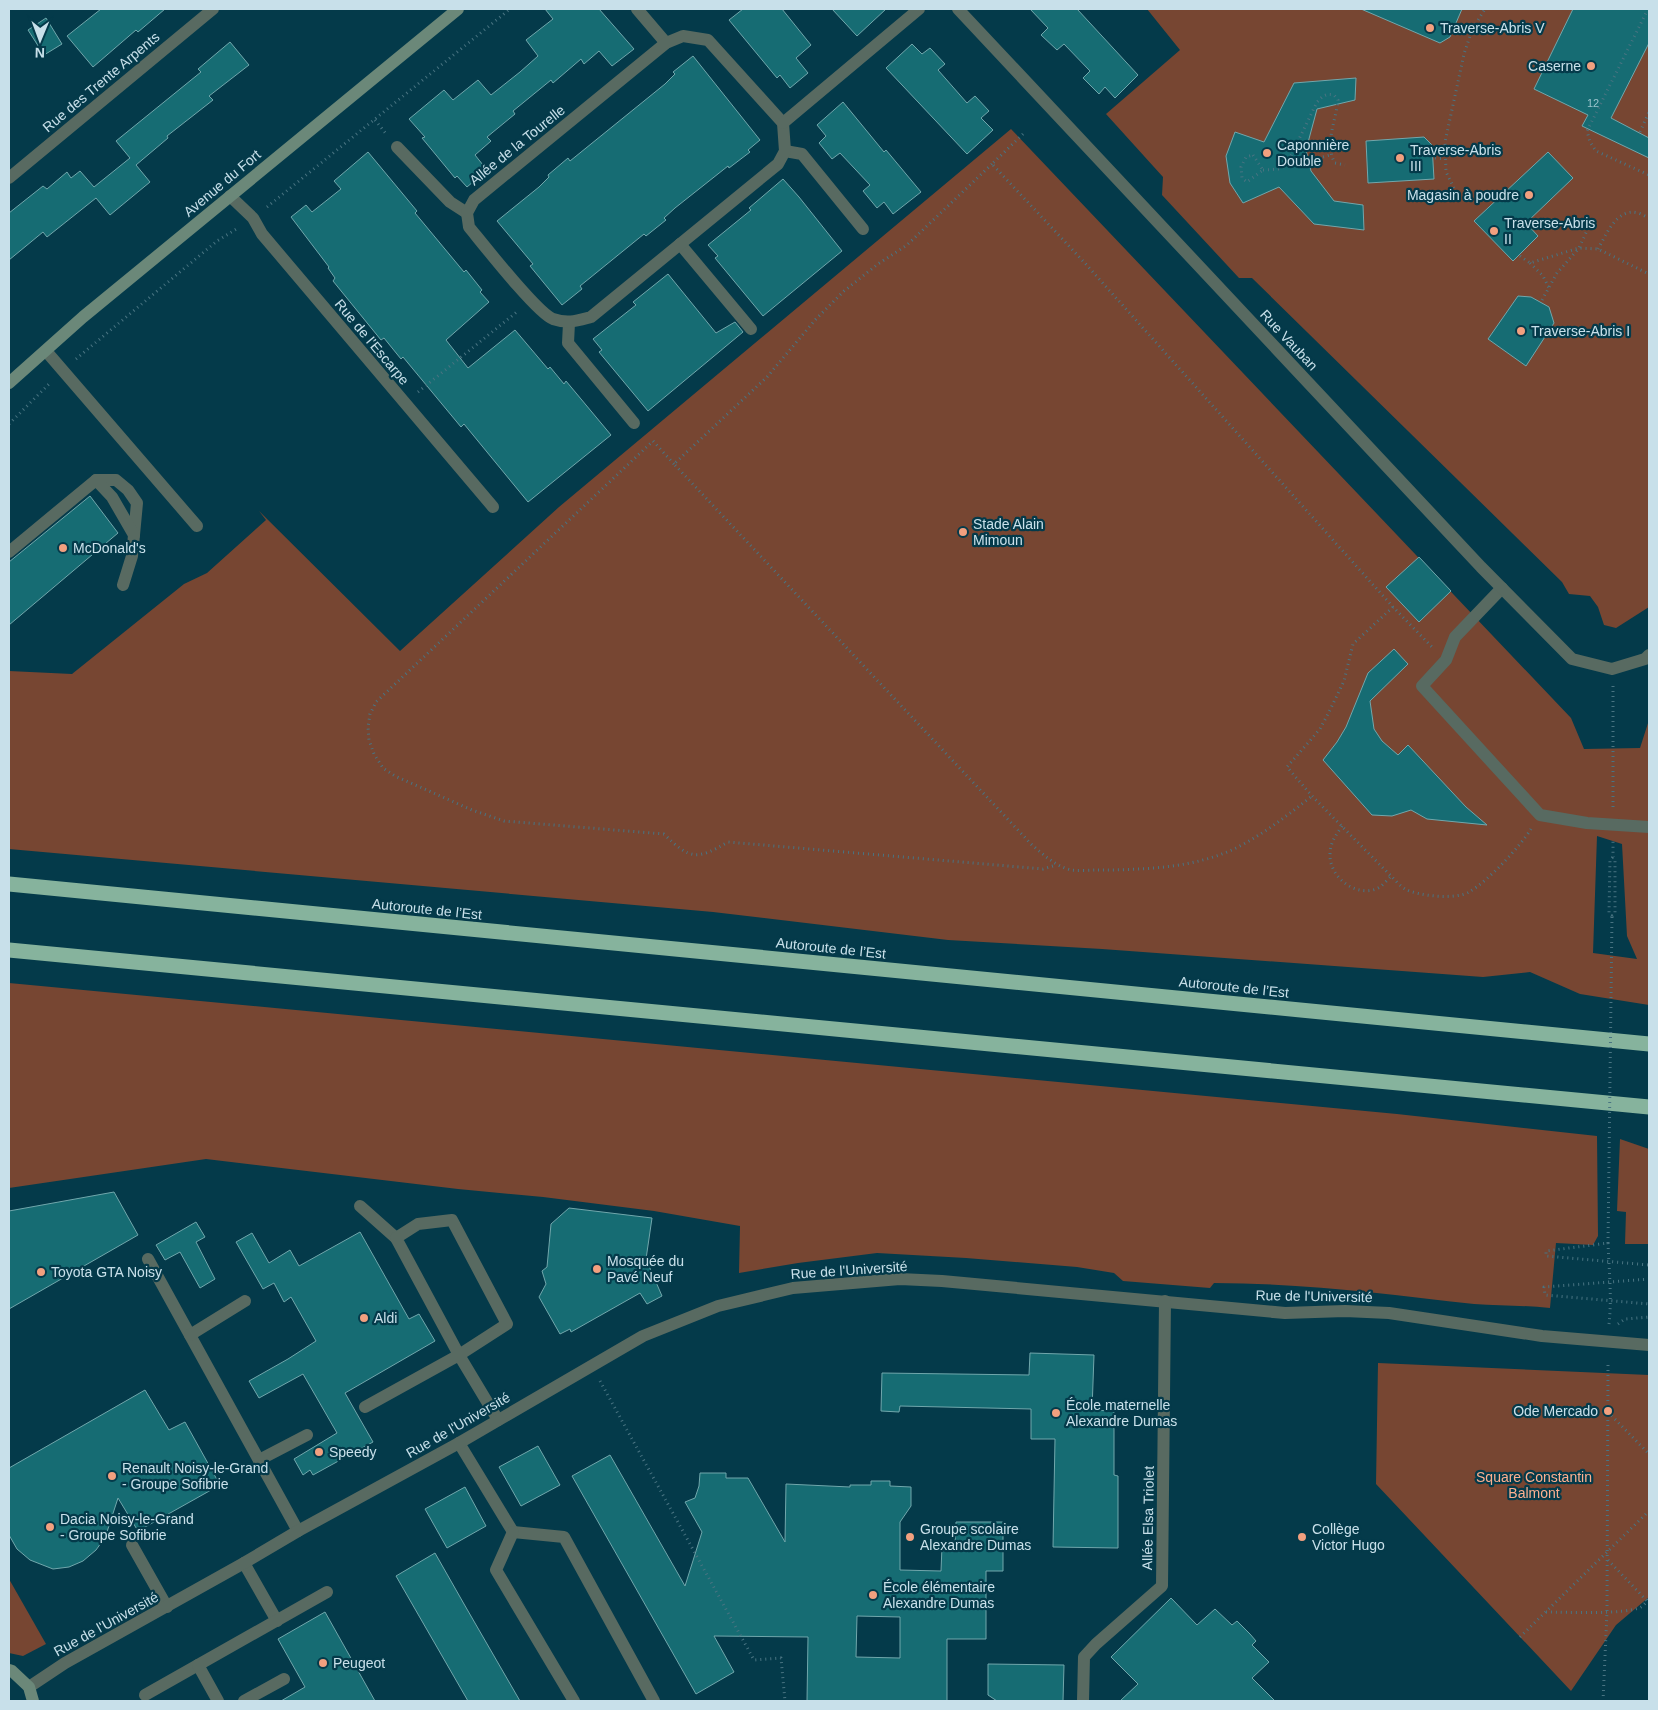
<svg xmlns="http://www.w3.org/2000/svg" width="1658" height="1710" viewBox="0 0 1658 1710" font-family="Helvetica,sans-serif">
  <style>
    .green { fill: #774632; fill-rule: evenodd }
    .building { fill: #166c73; stroke: #71a7ac; fill-rule: evenodd }
    .lines { fill: none; stroke-linecap: round; stroke-linejoin: round }
    .path { stroke: #497482; stroke-width: 3; stroke-dasharray: 1 4; stroke-linecap: butt }
    .lane { stroke: #586a61; stroke-width: 12 }
    .street { stroke: #586a61; stroke-width: 12 }
    .secondary { stroke: #6b8879; stroke-width: 12 }
    .highway { stroke: #86b39d; stroke-width: 15 }
    .path-bridge { stroke: #497482; stroke-width: 3; stroke-dasharray: 1 4; stroke-linecap: butt }
    .poi-dot { fill: #f2a07f; stroke: #043a4a; stroke-width: 2 }
    .labels { text-anchor: middle; stroke-width: 4.5; stroke-linejoin: round; paint-order: stroke }
    .number-label { font-size: 11px; fill: #9cc3cc }
    .poi-label { font-size: 14px; fill: #c8e0ea; stroke: #043a4a; text-anchor: start }
    .street-label { font-size: 14px; fill: #c8e0ea; stroke: #043a4a }
    .park-label { font-size: 14px; fill: #fdb090; stroke: #043a4a }
  </style>
  <rect width="100%" height="100%" fill="#043a4a"/>
  <g class="green">
    <path d="M1147 9H1649V607L1616 628 1604 625 1598 607 1590 596 1569 594 1562 582 1252 278H1239L1162 195 1163 177 1106 114 1180 50Z"/>
    <path d="M1011 129 1571 718 1584 749 1640 748 1649 720V1005L1580 994 1530 972 1483 977 1102 949 948 940 713 912 9 849V671L72 674 184 584 207 573 266 520 259 511 400 651 559 507ZM1597 836 1622 844 1627 936 1637 959 1593 953Z"/>
    <path d="M9 983 1397 1114 1597 1136 1598 1236 1593 1245 1556 1243 1550 1308C1525 1305 1499 1306 1474 1304 1387 1294 1301 1283 1214 1283L1210 1288 1123 1281 1114 1273 1077 1267 966 1258 877 1253 798 1263 739 1273 740 1226 654 1211 543 1197 458 1189 206 1159 9 1188Z"/>
    <path d="M1620 1139 1649 1149V1244H1625L1626 1212 1617 1211Z"/>
    <path d="M1378 1363 1649 1375V1597L1616 1625 1571 1691 1376 1484Z"/>
    <path d="M9 1579 46 1644 23 1656 9 1653Z"/>
  </g>
  <g class="building">
    <path d="M101 9H165L138 32 136 30 93 67 67 36Z"/>
    <path d="M545 9H599L634 49 612 66 599 51 584 64 581 59 553 83 551 80 513 111 515 114 487 137 491 141 475 155 487 170 467 187 457 176 455 178 422 138 425 137 409 119 444 90 453 100 478 80 491 95 520 72 538 56 526 40 553 19Z"/>
    <path d="M743 9H782L811 45 796 58 808 73 790 88 780 75 777 78 729 20Z"/>
    <path d="M832 9H886L857 36Z"/>
    <path d="M1030 9H1077L1138 75 1115 98 1105 87 1099 94 1083 78 1090 71 1064 44 1057 50 1041 35 1048 28Z"/>
    <path d="M1361 9H1462L1450 37 1440 43Z"/>
    <path d="M1573 9H1649V43L1611 118 1649 138V158L1582 126 1588 115 1534 89Z"/>
    <path d="M46 18 62 44 44 55 28 30Z"/>
    <path d="M230 42 249 65 209 96 213 100 167 136 168 138 136 165 150 182 110 215 96 198 47 237 43 232 9 260V213L43 186 47 189 67 172 71 178 80 171 94 187 130 158 116 141 201 72 198 69Z"/>
    <path d="M912 44 922 54 930 48 945 64 938 70 967 103 975 96 989 111 981 118 993 130 967 154 886 68Z"/>
    <path d="M693 56 760 140 748 150 750 152 729 168 728 166 675 208 664 218 666 220 646 236 644 234 580 286 582 289 562 305 530 266 533 264 497 221 539 187 549 177 548 175 568 158 570 161 665 84 675 74 673 72Z"/>
    <path d="M1356 78 1355 100 1317 109 1306 150 1311 171 1334 201 1363 205 1364 230 1314 224 1279 187 1243 203 1230 183 1226 156 1235 132 1264 142 1294 83Z"/>
    <path d="M843 102 884 152 886 150 921 192 893 214 884 202 877 208 863 191 870 185 840 153 832 159 819 143 826 136 817 125Z"/>
    <path d="M1424 137 1432 145 1434 179 1368 183 1366 141Z"/>
    <path d="M368 152 417 211 415 213 464 272 466 270 482 290 480 292 489 302 446 340 468 368 515 330 548 369 550 367 564 384 566 381 611 435 528 502 464 424 461 427 403 357 401 359 384 338 381 340 333 281 335 278 328 268 329 267 291 217 306 205 312 212 341 189 334 181Z"/>
    <path d="M1548 152 1573 178 1526 223 1538 236 1513 261 1474 221Z"/>
    <path d="M783 179 799 197 842 251 763 316 715 258 718 256 708 245 751 210 749 208Z"/>
    <path d="M668 274 716 333 735 322 743 332 648 411 599 352 602 350 593 339 636 305 633 302Z"/>
    <path d="M1518 296 1531 297 1549 307 1554 323 1526 366 1488 339Z"/>
    <path d="M90 496 118 533 9 625V562Z"/>
    <path d="M1419 557 1451 591 1419 622 1386 587Z"/>
    <path d="M1394 649 1408 664 1370 701 1374 729 1382 741 1398 755 1408 745 1466 807 1487 825 1427 819 1411 810 1392 816 1372 815 1323 760 1337 742 1346 727 1368 673Z"/>
    <path d="M114 1192 138 1235 9 1309V1211Z"/>
    <path d="M569 1208 652 1218 646 1259 662 1296 647 1304 640 1293 571 1332 570 1329 560 1334 539 1297 546 1284 542 1271 547 1267 551 1224Z"/>
    <path d="M196 1222 205 1237 196 1242 215 1279 200 1288 180 1252 165 1260 156 1245Z"/>
    <path d="M360 1232 409 1319 419 1314 435 1341 345 1393 373 1442 313 1475 310 1470 303 1475 294 1459 337 1433 303 1374 259 1398 249 1381 288 1359 316 1341 291 1297 284 1302 274 1283 263 1289 236 1242 252 1233 269 1263 290 1250 299 1266Z"/>
    <path d="M1030 1353 1094 1355 1092 1410 1114 1411V1475L1118 1476V1548L1053 1547 1055 1439H1031V1409L900 1406 899 1412 881 1411 882 1373 1029 1375Z"/>
    <path d="M145 1390 169 1430 185 1422 220 1485 138 1531 118 1498 106 1535 101 1543 96 1550 83 1561 69 1567 53 1569 30 1560 17 1549 9 1535V1468Z"/>
    <path d="M538 1446 560 1485 521 1506 499 1467Z"/>
    <path d="M610 1455 685 1586 702 1532 685 1502 695 1498 699 1486 700 1473H726V1478H748L785 1542 786 1484 850 1487V1485H871V1481H890V1486L911 1487V1506L900 1522V1570L941 1571 942 1546 955 1545 956 1522H1003V1571H986V1639H947V1701H807L808 1637 714 1636 734 1672 696 1694 572 1476ZM857 1616 900 1617V1658L856 1657Z"/>
    <path d="M465 1487 486 1526 447 1548 425 1509Z"/>
    <path d="M435 1553 464 1604 520 1701H468L396 1576Z"/>
    <path d="M1171 1598 1197 1625 1215 1609 1232 1625 1237 1621 1250 1634 1256 1641 1252 1645 1269 1662 1252 1678 1275 1701H1120L1138 1684 1111 1657Z"/>
    <path d="M325 1612 375 1701H281L305 1687 278 1639Z"/>
    <path d="M988 1664 1064 1665 1063 1701H997L988 1695Z"/>
  </g>
  <g class="lines">
    <g class="path">
      <path d="M1648 9 1587 131 1590 142 1596 151 1649 175"/>
      <path d="M375 120 387 135"/>
      <path d="M1640 132 1649 112"/>
      <path d="M1023 134 992 164 1083 261 1393 607 1432 647"/>
      <path d="M1253 155 1263 170 1247 182 1242 178 1241 167 1246 157Z"/>
      <path d="M1323 157 1330 155"/>
      <path d="M1435 158 1445 159"/>
      <path d="M992 164 907 245 878 264 844 291 816 319 767 377 674 464 1032 845C1044 855 1055 866 1071 870 1079 871 1089 870 1097 870 1143 870 1195 868 1236 848 1264 834 1288 815 1312 796"/>
      <path d="M1263 170 1280 169 1287 164 1317 102C1323 96 1326 93 1334 95L1338 100C1336 120 1324 145 1335 163L1345 165"/>
      <path d="M1454 188 1446 172 1445 142 1464 54 1472 30 1485 9"/>
      <path d="M267 207 510 9"/>
      <path d="M1598 249C1606 235 1617 207 1638 213 1642 214 1646 217 1649 218"/>
      <path d="M1520 256 1530 263 1579 248 1598 249 1649 274"/>
      <path d="M1530 263 1543 276 1549 288"/>
      <path d="M1542 300 1557 273 1579 248 1592 220"/>
      <path d="M76 359 217 241 238 228"/>
      <path d="M418 392 518 311"/>
      <path d="M9 424 51 382"/>
      <path d="M674 464 653 441 376 702 370 714 368 727 369 740 374 754 383 768 395 776 472 810 504 821 664 834C690 860 697 860 728 842L1043 869 1056 865"/>
      <path d="M1393 607 1353 644 1344 681 1330 710 1320 729 1287 767 1312 796 1391 876C1395 880 1400 886 1405 889 1418 896 1456 900 1469 892 1488 881 1519 848 1531 829"/>
      <path d="M1613 686V808"/>
      <path d="M1342 826C1336 835 1330 843 1330 854 1329 876 1354 897 1376 889 1382 887 1387 880 1391 876"/>
      <path d="M1612 916 1615 913V860L1613 857V841"/>
      <path d="M1612 916 1609 913 1610 860 1613 857"/>
      <path d="M1649 1279 1544 1287 1545 1295 1649 1304"/>
      <path d="M1609 1324C1612 1298 1609 1270 1608 1243L1546 1251V1256L1649 1265"/>
      <path d="M1618 1324 1625 1319 1649 1317"/>
      <path d="M600 1381 754 1660 781 1658 785 1701"/>
      <path d="M1608 1412 1649 1454"/>
      <path d="M1608 1560 1649 1603"/>
      <path d="M1546 1612C1566 1612 1626 1615 1641 1607 1644 1605 1647 1601 1649 1599"/>
      <path d="M1520 1637 1649 1511"/>
      <path d="M1603 1701 1607 1612 1608 1365"/>
    </g>
    <g class="lane">
      <path d="M637 9 666 43"/>
      <path d="M397 147 450 202 467 213"/>
      <path d="M785 151 802 154 863 229"/>
      <path d="M680 244 751 329"/>
      <path d="M569 323 568 343 634 423"/>
      <path d="M46 351 197 526"/>
      <path d="M96 480H116L128 490 137 503 134 535"/>
      <path d="M9 552 96 480 112 497 134 535 132 556 123 585"/>
      <path d="M1502 588 1455 637 1446 660 1422 686 1540 815 1587 823 1649 827"/>
      <path d="M360 1206 396 1238"/>
      <path d="M148 1259 298 1531"/>
      <path d="M190 1335 245 1301"/>
      <path d="M365 1407 459 1355 507 1324 452 1220 418 1224 396 1238 459 1355 498 1420"/>
      <path d="M459 1443 513 1532"/>
      <path d="M259 1460 307 1435"/>
      <path d="M513 1532 564 1537 654 1701"/>
      <path d="M513 1532 496 1570 574 1701"/>
      <path d="M132 1545 167 1607"/>
      <path d="M244 1563 277 1621"/>
      <path d="M145 1695 198 1665"/>
      <path d="M218 1701 198 1665 327 1592"/>
      <path d="M244 1701 284 1679"/>
    </g>
    <g class="street">
      <path d="M958 9 1481 567 1572 659 1612 669 1645 659 1649 655"/>
      <path d="M683 36 708 40 783 123 785 151 778 164 591 317C576 321 568 324 553 319 537 313 483 244 469 227L467 213 474 200 666 43Z"/>
      <path d="M783 123 919 9"/>
      <path d="M9 178 213 9"/>
      <path d="M230 196 253 218 262 234 493 507"/>
      <path d="M29 1687 65 1663 244 1563 298 1531 459 1443 643 1336 718 1306 793 1288 900 1279 942 1281 1285 1313 1345 1311 1389 1313 1542 1336 1649 1345"/>
      <path d="M1083 1701 1084 1657 1096 1644 1162 1586 1165 1301"/>
    </g>
    <g class="secondary">
      <path d="M9 383 83 317 458 9"/>
      <path d="M9 1670 12 1671 29 1687 33 1701"/>
    </g>
    <g class="highway">
      <path d="M9 884 1649 1044"/>
      <path d="M9 950 1649 1107"/>
    </g>
    <path class="path-bridge" d="M1608 1243 1612 916"/>
  </g>
  <g class="poi-dot">
    <circle cx="1430" cy="28" r="5"/>
    <circle cx="1591" cy="66" r="5"/>
    <circle cx="1267" cy="153" r="5"/>
    <circle cx="1400" cy="158" r="5"/>
    <circle cx="1529" cy="195" r="5"/>
    <circle cx="1494" cy="231" r="5"/>
    <circle cx="1521" cy="331" r="5"/>
    <circle cx="963" cy="532" r="5"/>
    <circle cx="63" cy="548" r="5"/>
    <circle cx="597" cy="1269" r="5"/>
    <circle cx="41" cy="1272" r="5"/>
    <circle cx="364" cy="1318" r="5"/>
    <circle cx="1608" cy="1411" r="5"/>
    <circle cx="1056" cy="1413" r="5"/>
    <circle cx="319" cy="1452" r="5"/>
    <circle cx="112" cy="1476" r="5"/>
    <circle cx="50" cy="1527" r="5"/>
    <circle cx="910" cy="1537" r="5"/>
    <circle cx="1302" cy="1537" r="5"/>
    <circle cx="873" cy="1595" r="5"/>
    <circle cx="323" cy="1663" r="5"/>
  </g>
  <g class="labels">
    <g class="number-label">
      <text x="1593" y="107">12</text>
    </g>
    <g class="poi-label">
      <text x="1440" y="33">Traverse-Abris V</text>
      <text x="1581" y="71" text-anchor="end">Caserne</text>
      <text x="1277" y="150">Caponnière<tspan x="1277" dy="16">Double</tspan></text>
      <text x="1410" y="155">Traverse-Abris<tspan x="1410" dy="16">III</tspan></text>
      <text x="1519" y="200" text-anchor="end">Magasin à poudre</text>
      <text x="1504" y="228">Traverse-Abris<tspan x="1504" dy="16">II</tspan></text>
      <text x="1531" y="336">Traverse-Abris I</text>
      <text x="973" y="529">Stade Alain<tspan x="973" dy="16">Mimoun</tspan></text>
      <text x="73" y="553">McDonald's</text>
      <text x="607" y="1266">Mosquée du<tspan x="607" dy="16">Pavé Neuf</tspan></text>
      <text x="51" y="1277">Toyota GTA Noisy</text>
      <text x="374" y="1323">Aldi</text>
      <text x="1066" y="1410">École maternelle<tspan x="1066" dy="16">Alexandre Dumas</tspan></text>
      <text x="1598" y="1416" text-anchor="end">Ode Mercado</text>
      <text x="329" y="1457">Speedy</text>
      <text x="122" y="1473">Renault Noisy-le-Grand<tspan x="122" dy="16">- Groupe Sofibrie</tspan></text>
      <text x="60" y="1524">Dacia Noisy-le-Grand<tspan x="60" dy="16">- Groupe Sofibrie</tspan></text>
      <text x="920" y="1534">Groupe scolaire<tspan x="920" dy="16">Alexandre Dumas</tspan></text>
      <text x="1312" y="1534">Collège<tspan x="1312" dy="16">Victor Hugo</tspan></text>
      <text x="883" y="1592">École élémentaire<tspan x="883" dy="16">Alexandre Dumas</tspan></text>
      <text x="333" y="1668">Peugeot</text>
    </g>
    <g class="street-label">
      <text transform="translate(101 82) rotate(-40)" y="5">Rue des Trente Arpents</text>
      <text transform="translate(517 145) rotate(-39)" y="5">Allée de la Tourelle</text>
      <text transform="translate(222 183) rotate(-40)" y="5">Avenue du Fort</text>
      <text transform="translate(1289 340) rotate(47)" y="5">Rue Vauban</text>
      <text transform="translate(372 342) rotate(50)" y="5">Rue de l’Escarpe</text>
      <text transform="translate(427 909) rotate(6)" y="5">Autoroute de l’Est</text>
      <text transform="translate(831 948) rotate(6)" y="5">Autoroute de l’Est</text>
      <text transform="translate(1234 987) rotate(6)" y="5">Autoroute de l’Est</text>
      <text transform="translate(849 1270) rotate(-4)" y="5">Rue de l'Université</text>
      <text transform="translate(1314 1296) rotate(1)" y="5">Rue de l'Université</text>
      <text transform="translate(458 1425) rotate(-30)" y="5">Rue de l'Université</text>
      <text transform="translate(1148 1518) rotate(-89)" y="5">Allée Elsa Triolet</text>
      <text transform="translate(106 1624) rotate(-29)" y="5">Rue de l'Université</text>
    </g>
    <g class="park-label">
      <text x="1534" y="1482">Square Constantin<tspan x="1534" dy="16">Balmont</tspan></text>
    </g>
  </g>
  <rect width="1658" height="1710" fill="none" stroke="#c8e0ea" stroke-width="20"/>
  <g transform="translate(40 40) rotate(181)" stroke="#043a4a" stroke-width="4" paint-order="stroke">
  <path d="M0-4L9 19L0 12L-9 19Z" fill="#c8e0ea"/>
  <text y="-8" font-size="14" font-weight="bold" text-anchor="middle" fill="#c8e0ea">N</text>
  </g>
</svg>
